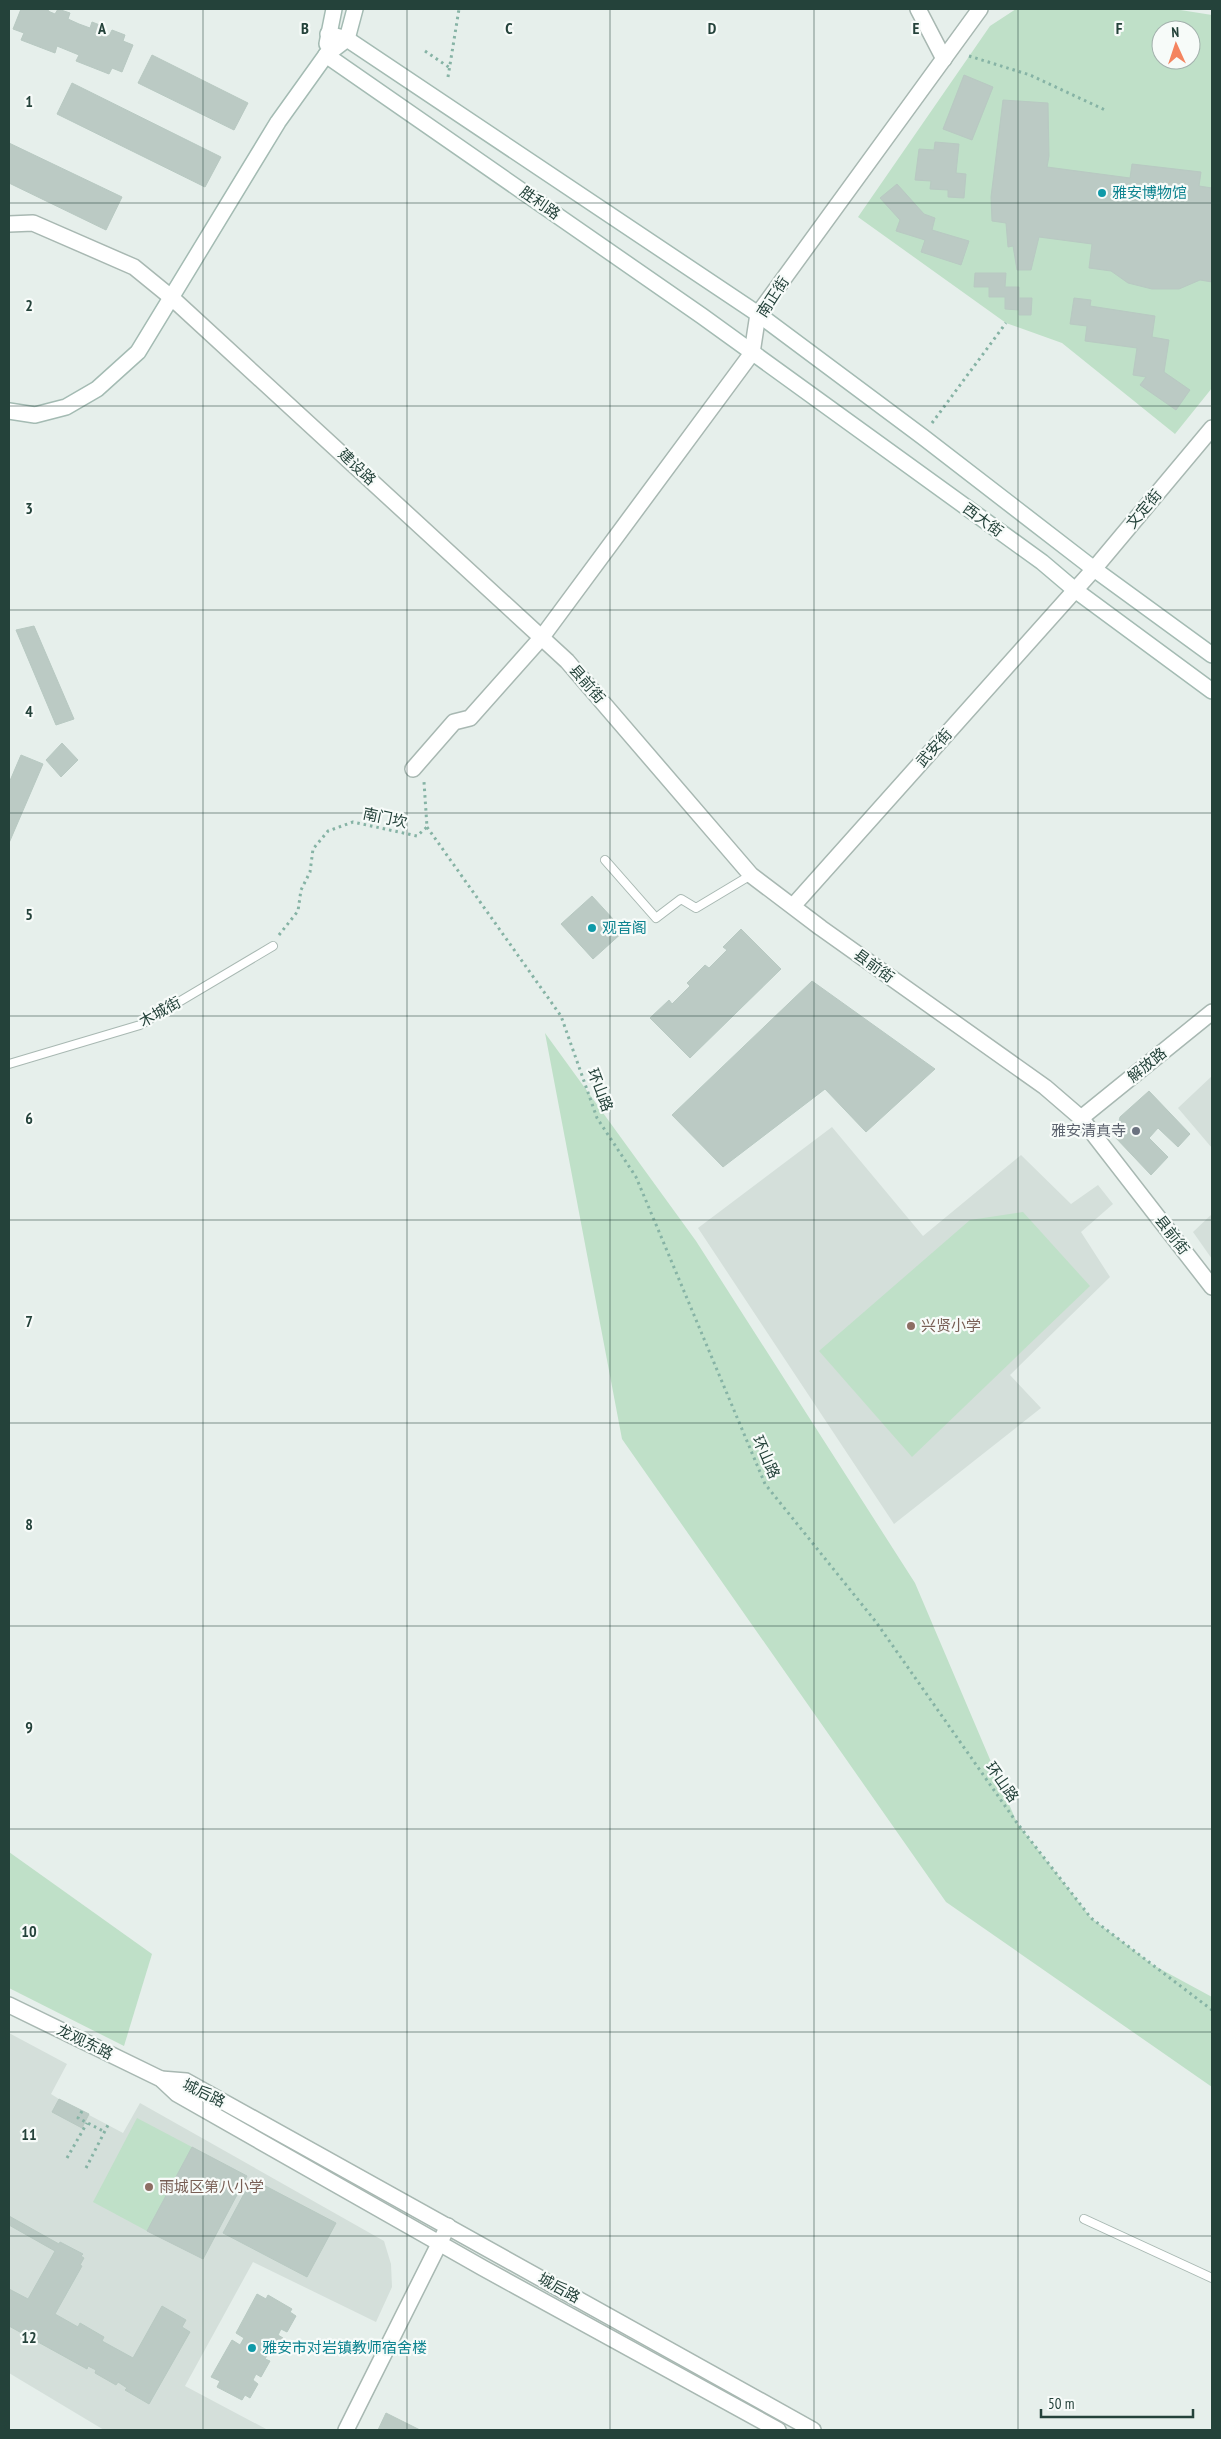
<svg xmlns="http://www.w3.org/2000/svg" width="1221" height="2439" viewBox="0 0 1221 2439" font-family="'PT Sans Narrow','Noto Sans SC',sans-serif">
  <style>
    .built { fill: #d4dfda }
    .green { fill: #bfe0c8; fill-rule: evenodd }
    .building { fill: #bbcac4; stroke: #b8c9c2 }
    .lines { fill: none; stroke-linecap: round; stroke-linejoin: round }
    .service-casing { stroke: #a8b8b2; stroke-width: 10 }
    .minor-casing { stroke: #a8b8b2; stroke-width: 18 }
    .tertiary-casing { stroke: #a8b8b2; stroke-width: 18 }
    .secondary-casing { stroke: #a4bbb3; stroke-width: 18 }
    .path { stroke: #86b3a5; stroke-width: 3; stroke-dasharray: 2.5 4; stroke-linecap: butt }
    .service { stroke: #fff; stroke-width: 8 }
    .minor { stroke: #fff; stroke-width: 15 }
    .tertiary { stroke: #fff; stroke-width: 15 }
    .secondary { stroke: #fff; stroke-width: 15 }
    .grid { fill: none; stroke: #24423a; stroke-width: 1; stroke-opacity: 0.55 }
    .culture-dot { fill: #0f9aa8; stroke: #f7fbf9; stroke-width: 2 }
    .worship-dot { fill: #6b7280; stroke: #f7fbf9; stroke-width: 2 }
    .education-dot { fill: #8d6e63; stroke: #f7fbf9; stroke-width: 2 }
    .labels { text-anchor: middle; stroke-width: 4.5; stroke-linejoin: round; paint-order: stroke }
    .culture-label { font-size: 15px; fill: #0d838f; stroke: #f7fbf9; text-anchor: start }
    .street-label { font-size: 15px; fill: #24423a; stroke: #f7fbf9 }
    .worship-label { font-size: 15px; fill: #5b616d; stroke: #f7fbf9; text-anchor: end }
    .education-label { font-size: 15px; fill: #785e54; stroke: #f7fbf9; text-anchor: start }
    .grid-label { font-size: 16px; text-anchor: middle; font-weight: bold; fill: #24423a; stroke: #f7fbf9; stroke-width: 4.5; stroke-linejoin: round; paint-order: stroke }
  </style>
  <rect width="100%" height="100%" fill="#e6efeb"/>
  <g class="built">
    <path d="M1212 1076V1148L1178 1108Z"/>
    <path d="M832 1127 923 1236 1021 1155 1071 1204 1098 1185 1113 1204 1081 1232 1110 1277 1010 1375 1041 1408 894 1524 698 1228Z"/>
    <path d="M1212 1214V1259L1193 1232Z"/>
    <path d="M9 2033 67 2064 51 2094 59 2099 123 2133 140 2103 384 2241 391 2264 392 2287 376 2322 253 2262 185 2386 268 2430H104L9 2373Z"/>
  </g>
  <g class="green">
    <path d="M1016 9H1174L1212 15V388L1175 434 1062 343 1006 323 858 217 990 26ZM1161 30H1191V60H1161Z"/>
    <path d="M545 1033 696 1241 915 1583 1017 1823 1091 1918 1153 1965 1212 1997V2087L946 1902 622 1439Z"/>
    <path d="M1023 1212 1090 1286 912 1457 819 1351 970 1220Z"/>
    <path d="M9 1852 152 1954 124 2046 9 1988Z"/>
    <path d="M137 2118 192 2147 147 2231 93 2202Z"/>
  </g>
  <g class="building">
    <path d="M21 9H49L48 11 55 14 58 9 70 13 68 19 79 24 90 28 92 22 105 27 102 33 109 36 112 30 125 35 123 41 133 45 122 72 112 68 109 74 76 61 79 55 57 46 55 53 21 40 24 33 13 29Z"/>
    <path d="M152 55 248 103 234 130 138 83Z"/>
    <path d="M964 75 993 87 972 140 943 129Z"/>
    <path d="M72 83 221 157 205 187 57 114Z"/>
    <path d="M1003 100 1048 103 1049 156 1047 167 1130 178 1132 164 1201 172 1199 186 1212 188V282L1200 280 1179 289H1152L1128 283 1111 271 1089 268 1092 244 1039 237 1031 270H1017L1013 246 1008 247 1006 223 992 221 991 197Z"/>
    <path d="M935 142 959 144 956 173 966 174 964 198 948 197V190L930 189 931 181 915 180 919 149 934 150Z"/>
    <path d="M9 143 122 197 106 230 9 183Z"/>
    <path d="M897 184 924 214 935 218 932 230 969 241 961 265 921 252 925 240 896 231 900 220 880 198Z"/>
    <path d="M975 273H1006L1005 287H1019V298H1032L1031 315H1019V310L1005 309V297H989V287H974Z"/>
    <path d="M1074 298 1091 300 1090 306 1155 316 1152 337 1169 340 1164 372 1190 390 1176 410 1140 385 1146 377 1133 375 1137 348 1085 341 1087 326 1070 324Z"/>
    <path d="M34 626 74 719 56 725 16 630Z"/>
    <path d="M62 743 78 760 61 777 46 760Z"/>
    <path d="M21 755 43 764 9 843V783Z"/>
    <path d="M592 896 624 931 593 959 561 924Z"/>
    <path d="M741 929 781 969 690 1058 650 1018 669 1000 672 1004 690 986 687 983 705 965 709 968 727 950 723 947Z"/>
    <path d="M812 981 935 1069 866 1132 825 1089 723 1167 672 1115Z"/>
    <path d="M1149 1091 1190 1134 1178 1147 1158 1128 1149 1138 1168 1157 1151 1175 1115 1137 1120 1117Z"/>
    <path d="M59 2099 89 2114 82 2128 52 2112Z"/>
    <path d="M192 2147 247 2176 203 2259 147 2231Z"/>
    <path d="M252 2179 336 2223 307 2277 223 2233Z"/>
    <path d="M9 2216 59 2244 60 2242 83 2254 81 2256 84 2258 80 2265 82 2266 55 2314 78 2327 80 2323 104 2337 102 2341 133 2358 162 2306 186 2320 182 2327 190 2332 149 2404 125 2390 127 2388 118 2382 116 2385 95 2373 96 2370 88 2366 87 2369 9 2326V2289L28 2299 55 2251 9 2225Z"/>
    <path d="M257 2294 266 2299 268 2295 292 2309 290 2312 296 2316 287 2332 281 2329 278 2335 283 2338 274 2355 269 2352 265 2359 270 2361 261 2377 256 2374 253 2380 258 2384 250 2398 245 2395 242 2400 217 2387 220 2381 211 2377 232 2340 240 2345 244 2338 236 2333Z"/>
    <path d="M386 2413 420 2430H378Z"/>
  </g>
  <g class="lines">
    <g class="service-casing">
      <g id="service">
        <path d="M605 860 656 918 681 899 696 908 751 875"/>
        <path d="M9 1064 140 1025 273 946"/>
        <path d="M1084 2219 1212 2278"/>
      </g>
    </g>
    <g class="minor-casing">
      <g id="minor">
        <path d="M918 9 944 59"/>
        <path d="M9 224 33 223 134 267 172 298 567 661 751 875 821 928 1045 1087 1081 1118 1212 1287"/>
        <path d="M413 769 454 722 470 718 542 637 752 353 758 314 980 9"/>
        <path d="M793 906 1094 569 1212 428"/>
        <path d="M1081 1118 1212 1012"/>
        <path d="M346 2430 448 2226"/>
      </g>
    </g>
    <g class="tertiary-casing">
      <g id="tertiary">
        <path d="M9 2005 161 2079 177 2094 483 2268 778 2430"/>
        <path d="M161 2079 186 2081 813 2430"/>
      </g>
    </g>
    <g class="secondary-casing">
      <g id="secondary">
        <path d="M328 34 347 39 758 314 923 437 1094 569 1212 655"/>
        <path d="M327 44 334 9"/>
        <path d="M326 55 702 316 1042 562 1075 590 1212 691"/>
        <path d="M9 411 35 415 66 407 97 389 138 352 278 122 326 55 347 39 355 9"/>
      </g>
    </g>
    <g class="path">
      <path d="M425 51 450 68"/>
      <path d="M969 56 1030 75 1105 110"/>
      <path d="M448 77 459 9"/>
      <path d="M932 423 1006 323"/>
      <path d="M427 827 561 1016 597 1118 636 1177 765 1484 876 1622 1017 1823 1091 1918 1212 2010"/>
      <path d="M279 935 298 911 301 890 310 872 313 849 328 831 353 822 417 836 427 827 424 782"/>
      <path d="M82 2111 78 2118 105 2132"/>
      <path d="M67 2158 87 2123"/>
      <path d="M86 2168 108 2125"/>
    </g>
    <use href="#service" class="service"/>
    <use href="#minor" class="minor"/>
    <use href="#tertiary" class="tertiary"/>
    <use href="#secondary" class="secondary"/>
  </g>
  <path class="grid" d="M203 9V2430M407 9V2430M610 9V2430M814 9V2430M1018 9V2430M9 203H1212M9 406H1212M9 610H1212M9 813H1212M9 1016H1212M9 1220H1212M9 1423H1212M9 1626H1212M9 1829H1212M9 2032H1212M9 2236H1212"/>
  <g class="culture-dot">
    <circle cx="1102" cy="193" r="5"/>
    <circle cx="592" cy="928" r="5"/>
    <circle cx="252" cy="2348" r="5"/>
  </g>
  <circle class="worship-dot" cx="1136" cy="1131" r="5"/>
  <g class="education-dot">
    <circle cx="911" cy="1326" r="5"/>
    <circle cx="149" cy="2187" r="5"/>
  </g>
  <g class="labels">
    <g class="culture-label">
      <text x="1112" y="198">雅安博物馆</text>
      <text x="602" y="933">观音阁</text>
      <text x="262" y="2353">雅安市对岩镇教师宿舍楼</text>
    </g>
    <g class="street-label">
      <text transform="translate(540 203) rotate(35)" y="5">胜利路</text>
      <text transform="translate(773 297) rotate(-57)" y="5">南正街</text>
      <text transform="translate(357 467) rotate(43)" y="5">建设路</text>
      <text transform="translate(1144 509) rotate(-50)" y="5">文定街</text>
      <text transform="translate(983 520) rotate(36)" y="5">西大街</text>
      <text transform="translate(587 684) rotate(49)" y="5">县前街</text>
      <text transform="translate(934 748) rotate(-48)" y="5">武安街</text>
      <text transform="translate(385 818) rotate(12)" y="5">南门坎</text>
      <text transform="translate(874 966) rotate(36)" y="5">县前街</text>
      <text transform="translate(160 1012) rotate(-29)" y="5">木城街</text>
      <text transform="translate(1147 1065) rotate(-39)" y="5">解放路</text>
      <text transform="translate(600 1090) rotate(69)" y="5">环山路</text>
      <text transform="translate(1172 1235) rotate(52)" y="5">县前街</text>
      <text transform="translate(766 1457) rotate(66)" y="5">环山路</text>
      <text transform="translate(1002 1782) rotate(55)" y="5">环山路</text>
      <text transform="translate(85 2042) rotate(26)" y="5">龙观东路</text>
      <text transform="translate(204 2093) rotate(26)" y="5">城后路</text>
      <text transform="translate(559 2288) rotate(29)" y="5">城后路</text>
    </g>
    <g class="worship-label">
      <text x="1126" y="1136">雅安清真寺</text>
    </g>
    <g class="education-label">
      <text x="921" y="1331">兴贤小学</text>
      <text x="159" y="2192">雨城区第八小学</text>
    </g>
  </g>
  <g class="grid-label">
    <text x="102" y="34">A</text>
    <text x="305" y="34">B</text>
    <text x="509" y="34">C</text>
    <text x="712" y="34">D</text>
    <text x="916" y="34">E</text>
    <text x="1119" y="34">F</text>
    <text x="29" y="107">1</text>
    <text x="29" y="311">2</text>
    <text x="29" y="514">3</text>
    <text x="29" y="717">4</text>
    <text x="29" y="920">5</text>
    <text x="29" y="1124">6</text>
    <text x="29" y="1327">7</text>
    <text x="29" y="1530">8</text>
    <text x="29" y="1733">9</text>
    <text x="29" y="1937">10</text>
    <text x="29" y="2140">11</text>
    <text x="29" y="2343">12</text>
  </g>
  <rect width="1221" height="2439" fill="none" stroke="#24423a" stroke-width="20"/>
  <g transform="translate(1176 45) rotate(357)"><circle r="24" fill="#f7fbf9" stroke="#a3b1ad"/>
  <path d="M0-4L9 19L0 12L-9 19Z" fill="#f4845f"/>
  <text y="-8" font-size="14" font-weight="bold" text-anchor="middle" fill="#24423a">N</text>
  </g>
  <path d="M1041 2409v8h152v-8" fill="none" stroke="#24423a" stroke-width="2.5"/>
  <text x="1048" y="2409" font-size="15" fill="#24423a" stroke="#f7fbf9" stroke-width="4" paint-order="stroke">50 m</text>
</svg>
